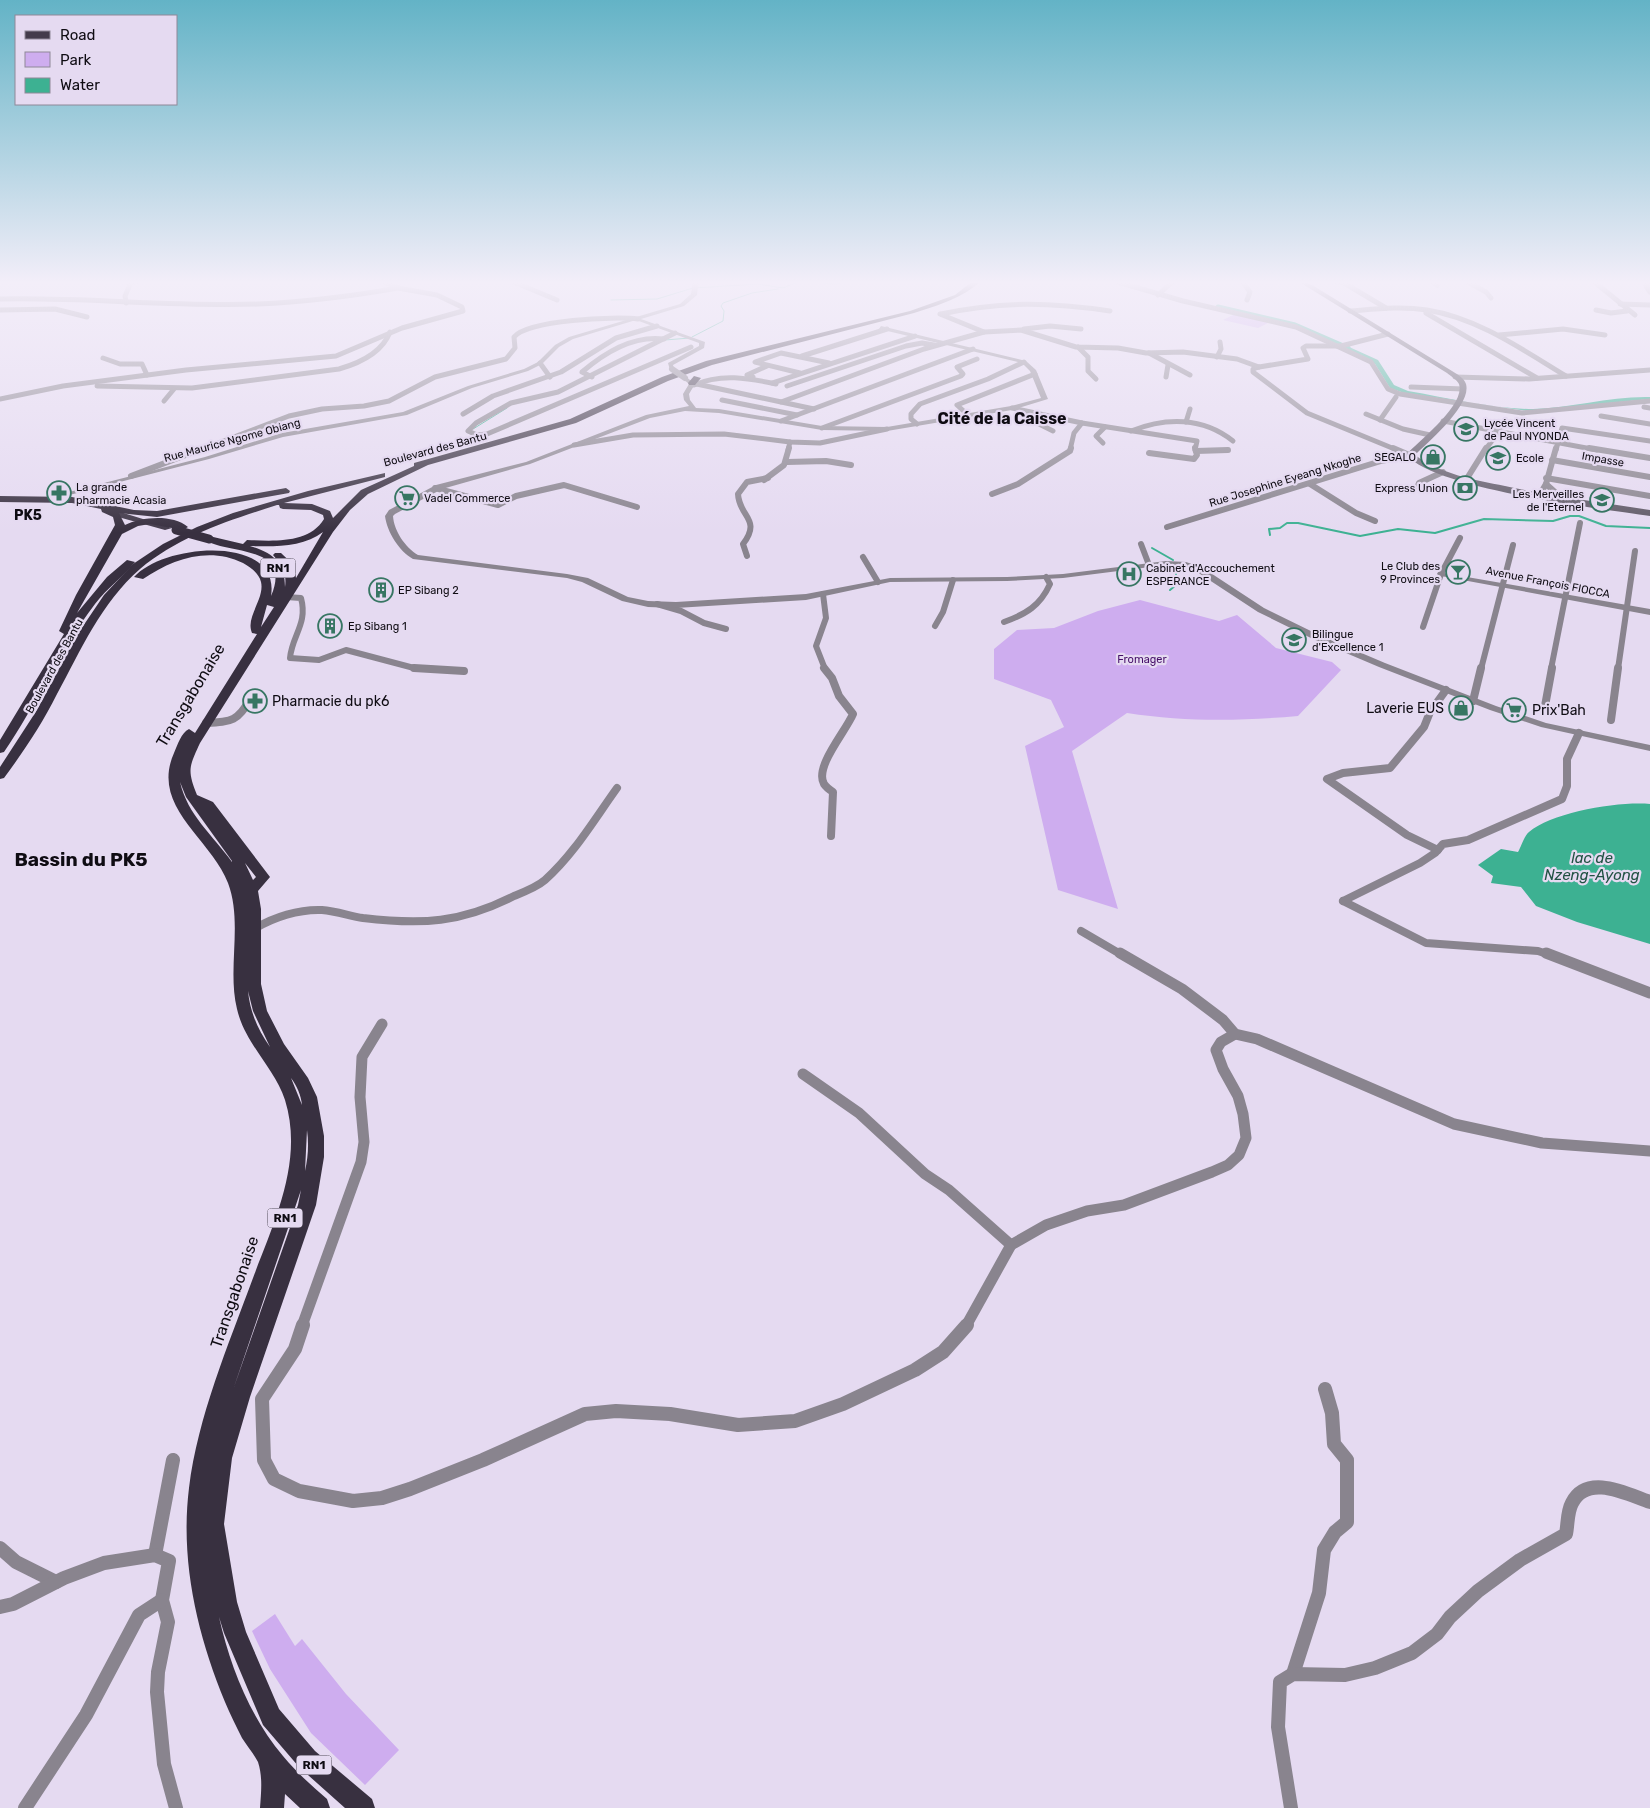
<svg xmlns="http://www.w3.org/2000/svg" width="1650" height="1808" viewBox="0 0 1650 1808" font-family="Rubik,sans-serif">
  <style>
    .green { fill: #ceadef }
    .water { fill: #3db192 }
    .lines { fill: none; stroke-linecap: round; stroke-linejoin: round }
    .stream-far1 { stroke: #3db192; stroke-width: 1 }
    .stream { stroke: #3db192; stroke-width: 2 }
    .canal { stroke: #3db192; stroke-width: 5 }
    .minor-far4 { stroke: #89848e; stroke-width: 5 }
    .minor-far3 { stroke: #89848e; stroke-width: 6 }
    .minor-far2 { stroke: #89848e; stroke-width: 8 }
    .minor-far1 { stroke: #89848e; stroke-width: 11 }
    .minor { stroke: #89848e; stroke-width: 14 }
    .tertiary { fill: #89848e; fill-rule: evenodd }
    .secondary { fill: #605a67; fill-rule: evenodd }
    .primary { fill: #443c4c; fill-rule: evenodd }
    .trunk { fill: #383040; fill-rule: evenodd }
    .tertiary-bridge { stroke: #89848e; stroke-width: 6 }
    .trunk-bridge { stroke: #383040; stroke-width: 9 }
    .labels { text-anchor: middle; stroke-width: 4.5; stroke-linejoin: round; paint-order: stroke }
    .far-poi-label { font-size: 11px; fill: #0f0c13; stroke: #e5daf1; text-anchor: start }
    .far-street-label { font-size: 11px; fill: #0f0c13; stroke: #e5daf1 }
    .far-park-label { font-size: 11px; fill: #460f69; stroke: #e5daf1 }
    .shield { fill: #e5daf1; stroke: #4f4a56; stroke-width: 1 }
    .shield-label { font-size: 12px; font-weight: bold; fill: #0f0c13 }
    .far-quarter-label { font-size: 14px; font-weight: bold; fill: #0f0c13; stroke: #e5daf1 }
    .poi-label { font-size: 14px; fill: #0f0c13; stroke: #e5daf1; text-anchor: start }
    .water-label { font-size: 15px; font-style: italic; fill: #225244; stroke: #e5daf1 }
    .far-district-label { font-size: 16px; font-weight: bold; fill: #0f0c13; stroke: #e5daf1 }
    .near-street-label { font-size: 16px; fill: #0f0c13; stroke: #e5daf1 }
    .district-label { font-size: 19px; font-weight: bold; fill: #0f0c13; stroke: #e5daf1 }
  </style>
  <rect width="100%" height="100%" fill="#e5daf1"/>
  <g class="green">
    <path d="M1235 314 1270 322 1258 328 1223 320Z"/>
    <path d="M1140 600 1219 621 1237 615 1276 648 1332 662 1341 670 1298 716C1241 721 1185 722 1127 713L1072 751 1118 909 1058 890 1025 746 1064 727 1051 700 994 679V649L1017 630 1054 628 1098 611Z"/>
    <path d="M275 1614 295 1646 302 1639 346 1694 399 1750 365 1785 311 1733 270 1669 252 1631Z"/>
  </g>
  <g class="water">
    <path d="M1347 346 1378 360 1394 385 1408 391C1449 398 1492 409 1533 409 1572 408 1610 396 1650 397V399L1528 411 1404 393 1390 388 1375 364 1343 347Z"/>
    <path d="M1650 804V944L1577 922 1536 906 1521 887 1491 883 1493 876 1478 865 1501 849 1518 852C1521 847 1524 836 1529 832 1552 812 1620 801 1650 804Z"/>
  </g>
  <g class="lines">
    <g class="stream-far1">
      <path d="M611 300 657 299 693 288 758 284 783 288 800 281 835 284 862 280"/>
      <path d="M692 337 723 321 724 311 721 306 723 303 752 293 778 289"/>
      <path d="M665 340 690 338"/>
      <path d="M473 429 507 408"/>
    </g>
    <g class="stream">
      <path d="M1270 535 1269 529 1280 528 1287 523H1298L1360 536 1398 529 1435 533 1484 519 1553 521 1570 516H1579L1606 526 1650 528"/>
      <path d="M1152 548 1173 560"/>
      <path d="M1170 590 1176 585V565"/>
    </g>
    <path class="canal" d="M1218 307 1295 325 1348 348"/>
    <g class="minor-far4">
      <path d="M509 280 557 300"/>
      <path d="M1111 280 1183 301 1296 327 1371 362 1388 389 1400 394 1522 413 1650 401"/>
      <path d="M1241 280 1250 292 1247 300"/>
      <path d="M1331 280 1344 283 1386 308"/>
      <path d="M1430 280 1437 285"/>
      <path d="M1464 280 1486 292 1491 298"/>
      <path d="M1592 280 1635 315"/>
      <path d="M130 282 153 280"/>
      <path d="M1650 283 1646 286 1650 292"/>
      <path d="M1158 295 1174 280"/>
      <path d="M0 299C86 297 172 307 258 304 306 302 352 296 398 288"/>
      <path d="M126 303 125 296 130 285 127 280"/>
      <path d="M1620 304 1650 305"/>
      <path d="M0 310 55 309 87 317"/>
      <path d="M1596 310 1611 313 1627 311"/>
      <path d="M1350 311C1376 309 1401 306 1427 310 1478 318 1523 350 1566 376"/>
      <path d="M1426 313 1537 378"/>
      <path d="M940 314 984 332 1021 330 1076 347 1118 348 1146 353 1183 352 1237 359 1259 367"/>
      <path d="M941 314C1001 301 1050 302 1110 311"/>
      <path d="M1024 329 1050 326 1081 329"/>
      <path d="M675 333 558 392 511 403 476 423 468 431 477 435 487 434 691 347"/>
      <path d="M1499 335 1563 329 1605 335"/>
      <path d="M1078 347 1088 357V371L1096 379"/>
      <path d="M1149 353 1190 375"/>
      <path d="M802 356 887 329"/>
      <path d="M1217 357 1221 349 1220 342"/>
      <path d="M103 358 120 364H142L147 375"/>
      <path d="M540 363 550 377"/>
      <path d="M1259 367 1253 369V372L1307 413 1397 450"/>
      <path d="M1259 367 1308 359 1303 348 1306 346H1341L1388 334"/>
      <path d="M800 373 755 362 781 353 829 363"/>
      <path d="M592 377 582 372C604 353 634 335 664 339"/>
      <path d="M753 377 747 375 767 366"/>
      <path d="M1166 377 1168 365"/>
      <path d="M1455 377 1529 379 1650 370"/>
      <path d="M692 383 814 409"/>
      <path d="M772 383 915 336"/>
      <path d="M694 385C721 373 748 378 776 384"/>
      <path d="M97 386 192 388 339 369C360 363 382 353 390 332"/>
      <path d="M787 386 906 346 922 343 934 345"/>
      <path d="M1411 387 1463 389"/>
      <path d="M0 399 63 386 186 370 336 356 402 328 463 311 462 307 437 295 398 288 380 280"/>
      <path d="M722 400 797 415"/>
      <path d="M164 401 174 389"/>
      <path d="M781 402 924 349 984 332"/>
      <path d="M1644 407 1650 408"/>
      <path d="M1012 408 1082 423 1197 441 1195 450"/>
      <path d="M1028 412 1026 414 1037 423 1053 431"/>
      <path d="M463 414 493 396 561 372 616 338 657 326"/>
      <path d="M1366 414 1403 429 1430 435"/>
      <path d="M968 415 957 405 1035 374"/>
      <path d="M1601 416 1650 424"/>
      <path d="M1380 420 1396 397"/>
      <path d="M781 421 973 349"/>
      <path d="M1443 421 1597 450"/>
      <path d="M1186 422 1190 409"/>
      <path d="M917 424 911 419V414L920 404 988 379 1024 362"/>
      <path d="M822 428 961 376 963 374 957 367 977 359"/>
      <path d="M1131 431C1166 417 1203 417 1233 441"/>
      <path d="M1496 432 1503 424"/>
      <path d="M1103 443 1096 436 1105 427"/>
      <path d="M574 445 633 435 724 434 790 442 820 443 887 429"/>
      <path d="M200 450 289 416 322 409 364 406 389 401 435 377 506 359 515 348 514 337C528 320 615 316 638 319"/>
      <path d="M788 450 790 442"/>
      <path d="M1070 450 1074 433 1082 423"/>
      <path d="M1485 450 1498 433"/>
      <path d="M1556 450 1562 428 1650 441"/>
    </g>
    <g class="minor-far3">
      <path d="M1393 448 1407 454"/>
      <path d="M1589 448 1650 458"/>
      <path d="M1196 451 1228 450"/>
      <path d="M1149 453 1194 459 1197 455 1195 448"/>
      <path d="M1552 460 1650 477"/>
      <path d="M787 462 826 461 851 465"/>
      <path d="M131 476 204 448"/>
      <path d="M1546 478 1650 496"/>
      <path d="M764 480 784 465 789 448"/>
      <path d="M1466 480 1486 448"/>
      <path d="M1310 484 1356 513 1375 521"/>
      <path d="M1546 484 1556 493 1571 500"/>
      <path d="M435 488 498 505 516 496 564 485 637 507"/>
      <path d="M1417 488 1419 483 1443 472"/>
      <path d="M992 494 1018 484 1070 451 1071 448"/>
      <path d="M1540 494 1546 484 1556 448"/>
      <path d="M1167 527 1381 461 1410 455"/>
      <path d="M1141 544 1149 565"/>
      <path d="M747 556 743 544C762 519 739 517 738 494L747 482 768 478"/>
      <path d="M863 557 878 582"/>
      <path d="M823 594 826 618 816 646 825 669"/>
      <path d="M286 597 301 598C308 624 292 635 290 658L319 660 346 650 414 668 435 669"/>
      <path d="M657 604 681 611 704 623 726 629"/>
      <path d="M1004 622C1026 614 1040 606 1050 584L1046 577"/>
      <path d="M935 626 943 612 953 580"/>
      <path d="M1423 627 1441 574 1460 538"/>
      <path d="M1481 669 1513 545"/>
      <path d="M1551 669 1580 523"/>
      <path d="M1618 669 1635 551"/>
    </g>
    <g class="minor-far2">
      <path d="M414 668 464 671"/>
      <path d="M824 668 832 678 839 696 853 714C846 731 814 767 824 784 826 787 830 790 833 792L831 836"/>
      <path d="M1473 701 1481 668"/>
      <path d="M1545 706 1552 668"/>
      <path d="M1611 720 1618 668"/>
      <path d="M206 723C232 722 238 721 251 698"/>
      <path d="M1438 850 1407 835 1327 779 1343 773 1390 768 1424 727 1430 712 1446 690"/>
      <path d="M1343 901 1426 943 1538 951 1550 955"/>
      <path d="M1343 901 1420 863 1435 853 1443 844 1468 840 1562 799 1567 786V759L1579 733"/>
      <path d="M254 929C274 917 299 909 322 910 336 911 350 916 363 918 422 925 461 923 514 896 524 892 537 887 545 880 574 854 594 820 617 788"/>
      <path d="M1081 931 1122 955"/>
    </g>
    <g class="minor-far1">
      <path d="M1120 953 1182 989 1223 1020 1235 1034 1257 1039 1454 1124 1542 1143 1650 1151"/>
      <path d="M1546 953 1650 993"/>
      <path d="M803 1074 859 1113 925 1174 949 1190 1011 1245"/>
      <path d="M302 1326 361 1162 364 1142 360 1097 362 1057 382 1024"/>
      <path d="M966 1326 1011 1245 1046 1225 1087 1211 1124 1205 1212 1172 1228 1165 1239 1155 1246 1138 1243 1114 1238 1096 1223 1069 1216 1050 1221 1042 1235 1034"/>
    </g>
    <g class="minor">
      <path d="M303 1325 295 1349 262 1399 264 1460 274 1479 299 1491 353 1501 382 1498 410 1489 483 1460 585 1414 616 1411 670 1414 738 1425 795 1421 843 1404 915 1370 943 1352 967 1325"/>
      <path d="M0 1548 16 1562 56 1582"/>
      <path d="M155 1555 173 1460"/>
      <path d="M0 1607 13 1604 64 1578 104 1563 155 1555 169 1561 162 1600 168 1622 158 1672 157 1692 164 1764 176 1808"/>
      <path d="M1293 1674 1319 1593 1324 1550 1335 1532 1347 1522V1460L1334 1444 1332 1413 1325 1389"/>
      <path d="M25 1808 86 1715 139 1615 162 1600"/>
      <path d="M1291 1808 1278 1727 1280 1682 1293 1674 1345 1675 1375 1668 1412 1653 1437 1634 1450 1617 1478 1591 1520 1560 1566 1534C1568 1524 1567 1512 1572 1503 1587 1473 1627 1494 1650 1502"/>
    </g>
    <g class="tertiary">
      <path d="M693 280H699L697 295 684 306 641 319 705 342 704 348 673 365 674 370H670L668 363 699 346V343L636 320 573 339 559 347 542 364 528 371 472 388 407 415 283 437 209 459 46 501 42 499 205 457 282 433 403 412 468 386 524 369 538 362 555 345 569 337 680 304 691 294Z"/>
      <path d="M881 326 1026 361 1036 370 1048 399 1012 410 887 431 822 430 719 413 685 411 650 418 530 464 442 489 395 514 393 516C394 531 405 547 418 555L567 574 588 578 628 597 648 601 676 602 806 594 890 578 1007 577 1063 574 1166 561 1186 562 1203 568 1264 608 1319 635 1385 663 1496 706 1546 723 1650 745V751L1541 727 1490 710 1379 667 1313 639 1258 612 1197 572 1185 566 1166 565 1063 578 1007 581 890 582 806 600 676 608 648 607 622 601 582 582 567 578 413 559C399 551 387 532 385 516L389 510 436 485 526 462 646 415 689 406 684 400 683 394 689 384 682 378 685 376 695 384 689 394 690 400 696 408 719 409 822 426 887 427 1011 406 1041 398 1030 371 1022 363 879 329Z"/>
      <path d="M1438 572 1650 609V615L1441 576 1437 574Z"/>
    </g>
    <path class="secondary" d="M1296 280H1304L1452 371C1457 374 1464 378 1466 384 1472 405 1428 442 1415 455 1441 474 1474 480 1505 486 1553 496 1602 503 1650 510V516C1598 508 1439 490 1406 455 1418 441 1466 405 1459 384 1457 380 1451 376 1447 373Z"/>
    <path class="primary" d="M111 511H117L172 528 165 530 111 515Z"/>
    <g class="trunk">
      <path d="M974 280H982C963 298 939 305 914 313L712 365 668 381 576 423 428 465 368 494 350 510 333 532 200 743C189 767 187 770 197 795L213 802 270 877 258 891 261 909V984L267 1011 284 1044 308 1078 317 1097 324 1136V1157L316 1205 250 1397 232 1458 224 1524 237 1602 246 1632 279 1709 315 1751 372 1799 375 1808H345L299 1767 263 1725 224 1633 219 1617C230 1666 250 1717 283 1756 296 1772 312 1786 327 1799L330 1808H300L285 1794 284 1808H260C261 1793 263 1777 258 1762 254 1754 247 1746 242 1738 236 1726 230 1714 225 1702 197 1634 180 1561 189 1488 198 1416 228 1346 253 1278 274 1222 304 1161 285 1100 274 1067 245 1044 237 1009 227 968 243 923 228 883 211 838 150 807 174 753 178 744 181 733 189 729L195 733 257 634 252 633C245 617 265 599 261 582 259 573 250 567 243 563 209 546 172 559 143 579L134 577C164 543 281 534 271 596 294 543 223 555 204 539L209 536 243 544 247 540C273 541 309 544 324 519L323 515 311 510 283 509 280 508 279 505H277C230 520 179 536 140 569 101 603 81 650 57 694 42 724 24 751 4 778L0 779V767L37 710 77 635 104 595 133 564 163 544 197 527 233 513 308 491 385 473V477L284 503 312 504 330 511 333 518 361 490 414 466V463L570 419 662 377 706 361 910 311 955 295ZM323 532 296 578C295 567 289 560 281 553H275L273 555C282 566 287 572 285 587 285 562 273 553 250 546 274 547 304 547 323 532ZM267 605 274 607 261 627ZM180 782 186 797 232 861V862C212 834 188 816 180 782ZM245 863 256 877 253 880ZM248 991 253 1011 270 1047C258 1030 250 1012 248 991ZM291 1078C297 1086 301 1095 302 1105ZM307 1130C309 1144 308 1158 305 1171ZM301 1190 298 1205 234 1387Z"/>
      <path d="M694 376 701 378 695 385H689L688 383Z"/>
      <path d="M286 488 290 491 289 493 157 517 119 513 125 525C142 517 172 514 188 527L183 530 150 524 138 526 122 534 77 613 107 577 127 560 135 562C123 577 107 588 95 604 60 650 37 704 4 752L0 753V740L64 634 59 631 76 595 115 525 113 517 102 512 101 509 72 503 0 502V496L72 497 134 510 157 511Z"/>
    </g>
    <path class="tertiary-bridge" d="M672 369 685 378"/>
    <path class="trunk-bridge" d="M176 530 209 539"/>
  </g>
  <linearGradient id="sky" x2="0" y2="1"><stop stop-color="#63b3c6"/><stop offset="0.53" stop-color="#f3eef9"/><stop offset="1" stop-color="#f3eef9" stop-opacity="0"/></linearGradient>
  <rect width="1650" height="533" fill="url(#sky)"/>
  <defs>
    <g id="school-ring" transform="scale(1.25)"><circle r="9.5" fill="#e5daf1" stroke="#377663" stroke-width="1.5"/><path d="M0-5L7-2L0 1L-7-2ZM-4 1L0 2.5L4 1V4Q0 6-4 4Z" fill="#377663"/></g>
    <g id="shop-ring" transform="scale(1.25)"><circle r="9.5" fill="#e5daf1" stroke="#377663" stroke-width="1.5"/><path d="M-5-2.5h2.3a2.7 3.5 0 0 1 5.4 0H5L5.5 6h-11ZM-1.5-2.5h3a1.5 2.3 0 0 0-3 0Z" fill="#377663"/></g>
    <g id="bank-ring" transform="scale(1.25)"><circle r="9.5" fill="#e5daf1" stroke="#377663" stroke-width="1.5"/><path d="M-6-4H6V4H-6ZM0-2.3a2.3 2.3 0 1 0 0 4.6a2.3 2.3 0 1 0 0-4.6Z" fill="#377663"/></g>
    <g id="pharmacy-ring" transform="scale(1.25)"><circle r="9.5" fill="#e5daf1" stroke="#377663" stroke-width="1.5"/><path d="M-2-6h4v4h4v4h-4v4h-4v-4h-4v-4h4Z" fill="#377663"/></g>
    <g id="supermarket-ring" transform="scale(1.25)"><circle r="9.5" fill="#e5daf1" stroke="#377663" stroke-width="1.5"/><path d="M-6-5.5h2.5l.6 2H6L4.5 2H-2.5L-4.4-4H-6ZM-1.5 3.2a1.3 1.3 0 1 0 .1 0ZM3 3.2a1.3 1.3 0 1 0 .1 0Z" fill="#377663"/></g>
    <g id="bar-ring" transform="scale(1.25)"><circle r="9.5" fill="#e5daf1" stroke="#377663" stroke-width="1.5"/><path d="M-6-5H6L.8 .8V4.5H3.5V6h-7V4.5H-.8V.8Z" fill="#377663"/></g>
    <g id="hospital-ring" transform="scale(1.25)"><circle r="9.5" fill="#e5daf1" stroke="#377663" stroke-width="1.5"/><path d="M-5-5h3v3.5h4V-5h3V5h-3V1.5h-4V5h-3Z" fill="#377663"/></g>
    <g id="building-ring" transform="scale(1.25)"><circle r="9.5" fill="#e5daf1" stroke="#377663" stroke-width="1.5"/><path d="M-4-6H4V6H1V3H-1V6H-4ZM-2.5-4.3h1.7v1.8h-1.7ZM.8-4.3h1.7v1.8H.8ZM-2.5-1h1.7V.8h-1.7ZM.8-1h1.7V.8H.8Z" fill="#377663"/></g>
  </defs>
  <g fill-rule="evenodd">
    <use href="#school-ring" x="1466" y="429"/>
    <use href="#shop-ring" x="1433" y="457"/>
    <use href="#school-ring" x="1498" y="458"/>
    <use href="#bank-ring" x="1465" y="488"/>
    <use href="#pharmacy-ring" x="59" y="493"/>
    <use href="#supermarket-ring" x="407" y="498"/>
    <use href="#school-ring" x="1602" y="500"/>
    <use href="#bar-ring" x="1458" y="572"/>
    <use href="#hospital-ring" x="1129" y="574"/>
    <use href="#building-ring" x="381" y="590"/>
    <use href="#building-ring" x="330" y="626"/>
    <use href="#school-ring" x="1294" y="640"/>
    <use href="#pharmacy-ring" x="255" y="701"/>
    <use href="#shop-ring" x="1461" y="708"/>
    <use href="#supermarket-ring" x="1514" y="710"/>
  </g>
  <g class="labels">
    <g class="far-poi-label">
      <text x="1484" y="427">Lycée Vincent<tspan x="1484" dy="13">de Paul NYONDA</tspan></text>
      <text x="1416" y="461" text-anchor="end">SEGALO</text>
      <text x="1516" y="462">Ecole</text>
      <text x="76" y="491">La grande<tspan x="76" dy="13">pharmacie Acasia</tspan></text>
      <text x="1448" y="492" text-anchor="end">Express Union</text>
      <text x="1584" y="498" text-anchor="end">Les Merveilles<tspan x="1584" dy="13">de l'Eternel</tspan></text>
      <text x="424" y="502">Vadel Commerce</text>
      <text x="1440" y="570" text-anchor="end">Le Club des<tspan x="1440" dy="13">9 Provinces</tspan></text>
      <text x="1146" y="572">Cabinet d'Accouchement<tspan x="1146" dy="13">ESPERANCE</tspan></text>
      <text x="398" y="594">EP Sibang 2</text>
      <text x="348" y="630">Ep Sibang 1</text>
      <text x="1312" y="638">Bilingue<tspan x="1312" dy="13">d'Excellence 1</tspan></text>
    </g>
    <g class="far-street-label">
      <text transform="translate(232 440) rotate(-15)" y="4">Rue Maurice Ngome Obiang</text>
      <text transform="translate(435 449) rotate(-15)" y="4">Boulevard des Bantu</text>
      <text transform="translate(1603 459) rotate(10)" y="4">Impasse</text>
      <text transform="translate(1285 480) rotate(-17)" y="4">Rue Josephine Eyeang Nkoghe</text>
      <text transform="translate(1548 582) rotate(11)" y="4">Avenue François FIOCCA</text>
      <text transform="translate(54 666) rotate(-61)" y="4">Boulevard des Bantu</text>
    </g>
    <g class="far-park-label">
      <text x="1142" y="663">Fromager</text>
    </g>
    <g class="shield">
      <rect x="260.5" y="558.5" width="35" height="19" rx="4"/>
      <rect x="267.5" y="1208.5" width="35" height="19" rx="4"/>
      <rect x="296.5" y="1755.5" width="35" height="19" rx="4"/>
    </g>
    <g class="shield-label">
      <text x="278" y="572">RN1</text>
      <text x="285" y="1222">RN1</text>
      <text x="314" y="1769">RN1</text>
    </g>
    <g class="far-quarter-label">
      <text x="28" y="520">PK5</text>
    </g>
    <g class="poi-label">
      <text x="272" y="706">Pharmacie du pk6</text>
      <text x="1444" y="713" text-anchor="end">Laverie EUS</text>
      <text x="1532" y="715">Prix'Bah</text>
    </g>
    <g class="water-label">
      <text x="1592" y="863">lac de<tspan x="1592" dy="17">Nzeng-Ayong</tspan></text>
    </g>
    <g class="far-district-label">
      <text x="1002" y="424">Cité de la Caisse</text>
    </g>
    <g class="near-street-label">
      <text transform="translate(190 695) rotate(-59)" y="6">Transgabonaise</text>
      <text transform="translate(234 1292) rotate(-71)" y="6">Transgabonaise</text>
    </g>
    <g class="district-label">
      <text x="81" y="866">Bassin du PK5</text>
    </g>
  </g>
  <rect x="15" y="15" width="162" height="90" fill="#e5daf1" stroke="#8f8898"/>
  <rect x="25" y="31" width="25" height="8" fill="#443c4c" stroke="#8f8898"/>
  <text x="60" y="40" font-size="15" fill="#0f0c13">Road</text>
  <rect x="25" y="52" width="25" height="15" fill="#ceadef" stroke="#8f8898"/>
  <text x="60" y="65" font-size="15" fill="#0f0c13">Park</text>
  <rect x="25" y="78" width="25" height="15" fill="#3db192" stroke="#8f8898"/>
  <text x="60" y="90" font-size="15" fill="#0f0c13">Water</text>
</svg>
